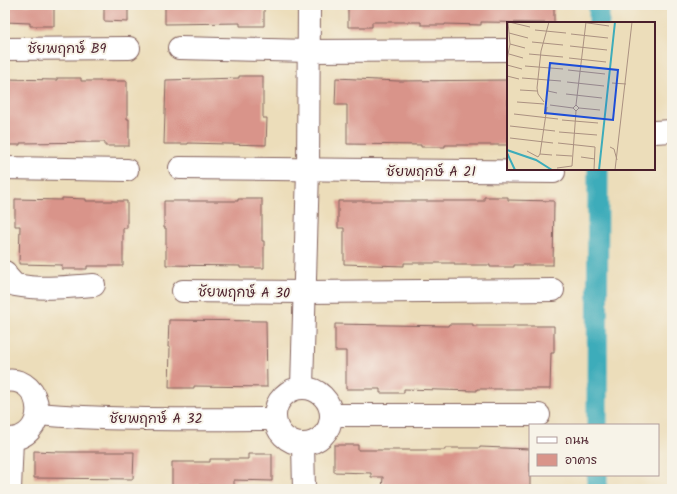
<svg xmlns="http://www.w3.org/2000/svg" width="677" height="494" viewBox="0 0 677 494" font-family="Kalam,'Playpen Sans Thai',sans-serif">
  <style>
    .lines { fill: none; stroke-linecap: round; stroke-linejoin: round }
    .canal { stroke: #3dacba; stroke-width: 21 }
    .building { fill: #d9948a }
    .minor-casing { stroke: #83625d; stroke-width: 24 }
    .minor { stroke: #fff; stroke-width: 22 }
    .labels { text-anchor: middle; stroke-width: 4; stroke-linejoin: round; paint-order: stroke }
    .street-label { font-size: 14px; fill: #4a1f2b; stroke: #f7f3e8 }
    .inset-river { fill: none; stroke: #3dacba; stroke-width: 2 }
    .inset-road { fill: none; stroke: #ab9181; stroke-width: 1 }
    .view { fill: #1d4ed8; fill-opacity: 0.15; stroke: #1d4ed8; stroke-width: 2 }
    .inset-edge { fill: none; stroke: #4a1f2b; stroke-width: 2 }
  </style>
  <rect width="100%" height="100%" fill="#f7f3e8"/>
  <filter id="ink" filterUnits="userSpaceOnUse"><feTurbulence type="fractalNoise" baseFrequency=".025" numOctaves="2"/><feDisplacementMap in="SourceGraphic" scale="8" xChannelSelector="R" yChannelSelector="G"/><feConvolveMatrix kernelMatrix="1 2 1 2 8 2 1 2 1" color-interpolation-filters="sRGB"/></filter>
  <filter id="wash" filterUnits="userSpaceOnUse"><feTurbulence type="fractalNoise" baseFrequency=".012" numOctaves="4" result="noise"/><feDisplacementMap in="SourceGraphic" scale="16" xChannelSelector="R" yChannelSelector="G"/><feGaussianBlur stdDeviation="0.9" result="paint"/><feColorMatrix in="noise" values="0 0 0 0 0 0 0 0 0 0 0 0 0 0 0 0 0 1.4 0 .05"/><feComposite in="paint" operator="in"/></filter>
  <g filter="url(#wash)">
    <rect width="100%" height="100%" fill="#ecddba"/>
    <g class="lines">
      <g class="canal">
        <path d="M599 23V5"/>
        <path d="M597 425 598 169"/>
        <path d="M597 489V475"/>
      </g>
    </g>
    <g id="blocks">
      <g class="building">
        <path d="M5 5H54V26H30V23L5 22Z"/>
        <path d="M104 5H128V22L104 21Z"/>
        <path d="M165 5H264V26H240V23L165 24Z"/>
        <path d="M348 5H554V23L481 22V25L445 24V25H421V22H372V27H348Z"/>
        <path d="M239 76H263V118H267L266 145 188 143V144H164L166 80 239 78Z"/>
        <path d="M57 78H81V81H127V119H129V146H105V142L20 143V145H5V79L57 80Z"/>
        <path d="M336 78 398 81 508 80V145H445V147H421V145L347 144V105H335Z"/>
        <path d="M484 197H508V200L554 201 553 265H514V267H490V265H455V263H404V266L344 264V228H338V201H484Z"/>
        <path d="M62 198 86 199V201H127V228H123V266H87V269H62V265L19 264 20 226H15V199L62 200Z"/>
        <path d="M238 199H262V241H264V268H240V266L166 265V228H164V201H238Z"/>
        <path d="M169 320 266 321 267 387 194 386V388H169L170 347H168Z"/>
        <path d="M335 324 448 326 449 324H473V326H554V353H551L550 389H477V391L404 389V393H380V389H346V351H335Z"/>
        <path d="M334 445H358V450H445V448H480V447L530 449V489H382L383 477H371V473L334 472Z"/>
        <path d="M34 451 59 452H134L133 479 34 478Z"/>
        <path d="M248 454H272V481L234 480V486L196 485V489H172V462H210V459H248Z"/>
      </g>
    </g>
  </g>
  <g filter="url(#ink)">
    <use href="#blocks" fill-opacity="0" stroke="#83625d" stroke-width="1"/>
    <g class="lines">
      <g class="minor-casing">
        <g id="minor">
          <path d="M179 48 309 51 508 50"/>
          <path d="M5 49 129 48"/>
          <path d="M654 132 672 131"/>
          <path d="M5 168 127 170"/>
          <path d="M180 168 554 172"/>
          <path d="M5 272 6 275 15 285C42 290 67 287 94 285"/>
          <path d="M183 291 304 292 553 290"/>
          <path d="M5 381C45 374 51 442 5 439"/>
          <path d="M302 387 308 170 309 5"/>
          <circle cx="303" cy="416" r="28"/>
          <path d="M38 414C116 421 195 419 274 419"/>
          <path d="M331 415H539"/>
          <path d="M303 444 304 489"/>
          <path d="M10 489 12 439"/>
        </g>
      </g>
      <use href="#minor" class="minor"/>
    </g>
  </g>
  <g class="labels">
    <g class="street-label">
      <text x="67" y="53">ชัยพฤกษ์ B9</text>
      <text x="431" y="176">ชัยพฤกษ์ A 21</text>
      <text transform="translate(244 292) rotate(1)" y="5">ชัยพฤกษ์ A 30</text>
      <text x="156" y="423">ชัยพฤกษ์ A 32</text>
    </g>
  </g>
  <g transform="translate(507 22)">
    <rect width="148" height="148" fill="#ecddba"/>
    <path class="inset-river" d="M0 128 29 138 45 148M0 131 8 148M92 148 108 0"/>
    <path class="inset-road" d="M2 0 23 5M74 0 102 4M28 8 59 11M2 11 21 16M64 12 101 16M25 20 56 23M3 22 18 26M63 24 100 28M2 32 16 36M22 32 56 35M62 36 99 40M0 38 3 22 1 0M0 43 15 47M18 44 56 47M61 48 98 52M0 54 12 57M15 56 54 59M41 58V69L50 71M60 60 97 64M105 61 119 62M13 68 30 69M59 72 95 76M10 80 37 82M37 80 31 72 30 66 34 29 42 0M43 83 66 86 69 89 72 86 69 83 66 86M69 83 79 0M72 86 93 88M7 92 51 97M55 98 91 101M3 104 48 109M52 110 90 113M3 116 46 121M51 121 88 125 87 148M103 125 107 127 110 138M20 129 31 135 33 132 45 133M33 132 40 85M49 133 65 134M74 135 88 137M50 146 65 144 69 89M108 148 125 0"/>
    <path class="view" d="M43 41 111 48 106 98 38 91Z"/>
    <rect width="148" height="148" class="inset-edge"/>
  </g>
  <rect width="677" height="494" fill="none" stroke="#f7f3e8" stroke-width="20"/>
  <rect x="529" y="424" width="130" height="52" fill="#f7f3e8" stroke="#b29e9c"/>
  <rect x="537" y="437" width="20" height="6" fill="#ffffff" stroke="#b29e9c"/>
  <text x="565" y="444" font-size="12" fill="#4a1f2b">ถนน</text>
  <rect x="537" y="454" width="20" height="12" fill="#d9948a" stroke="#b29e9c"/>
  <text x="565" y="464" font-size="12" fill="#4a1f2b">อาคาร</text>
</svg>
